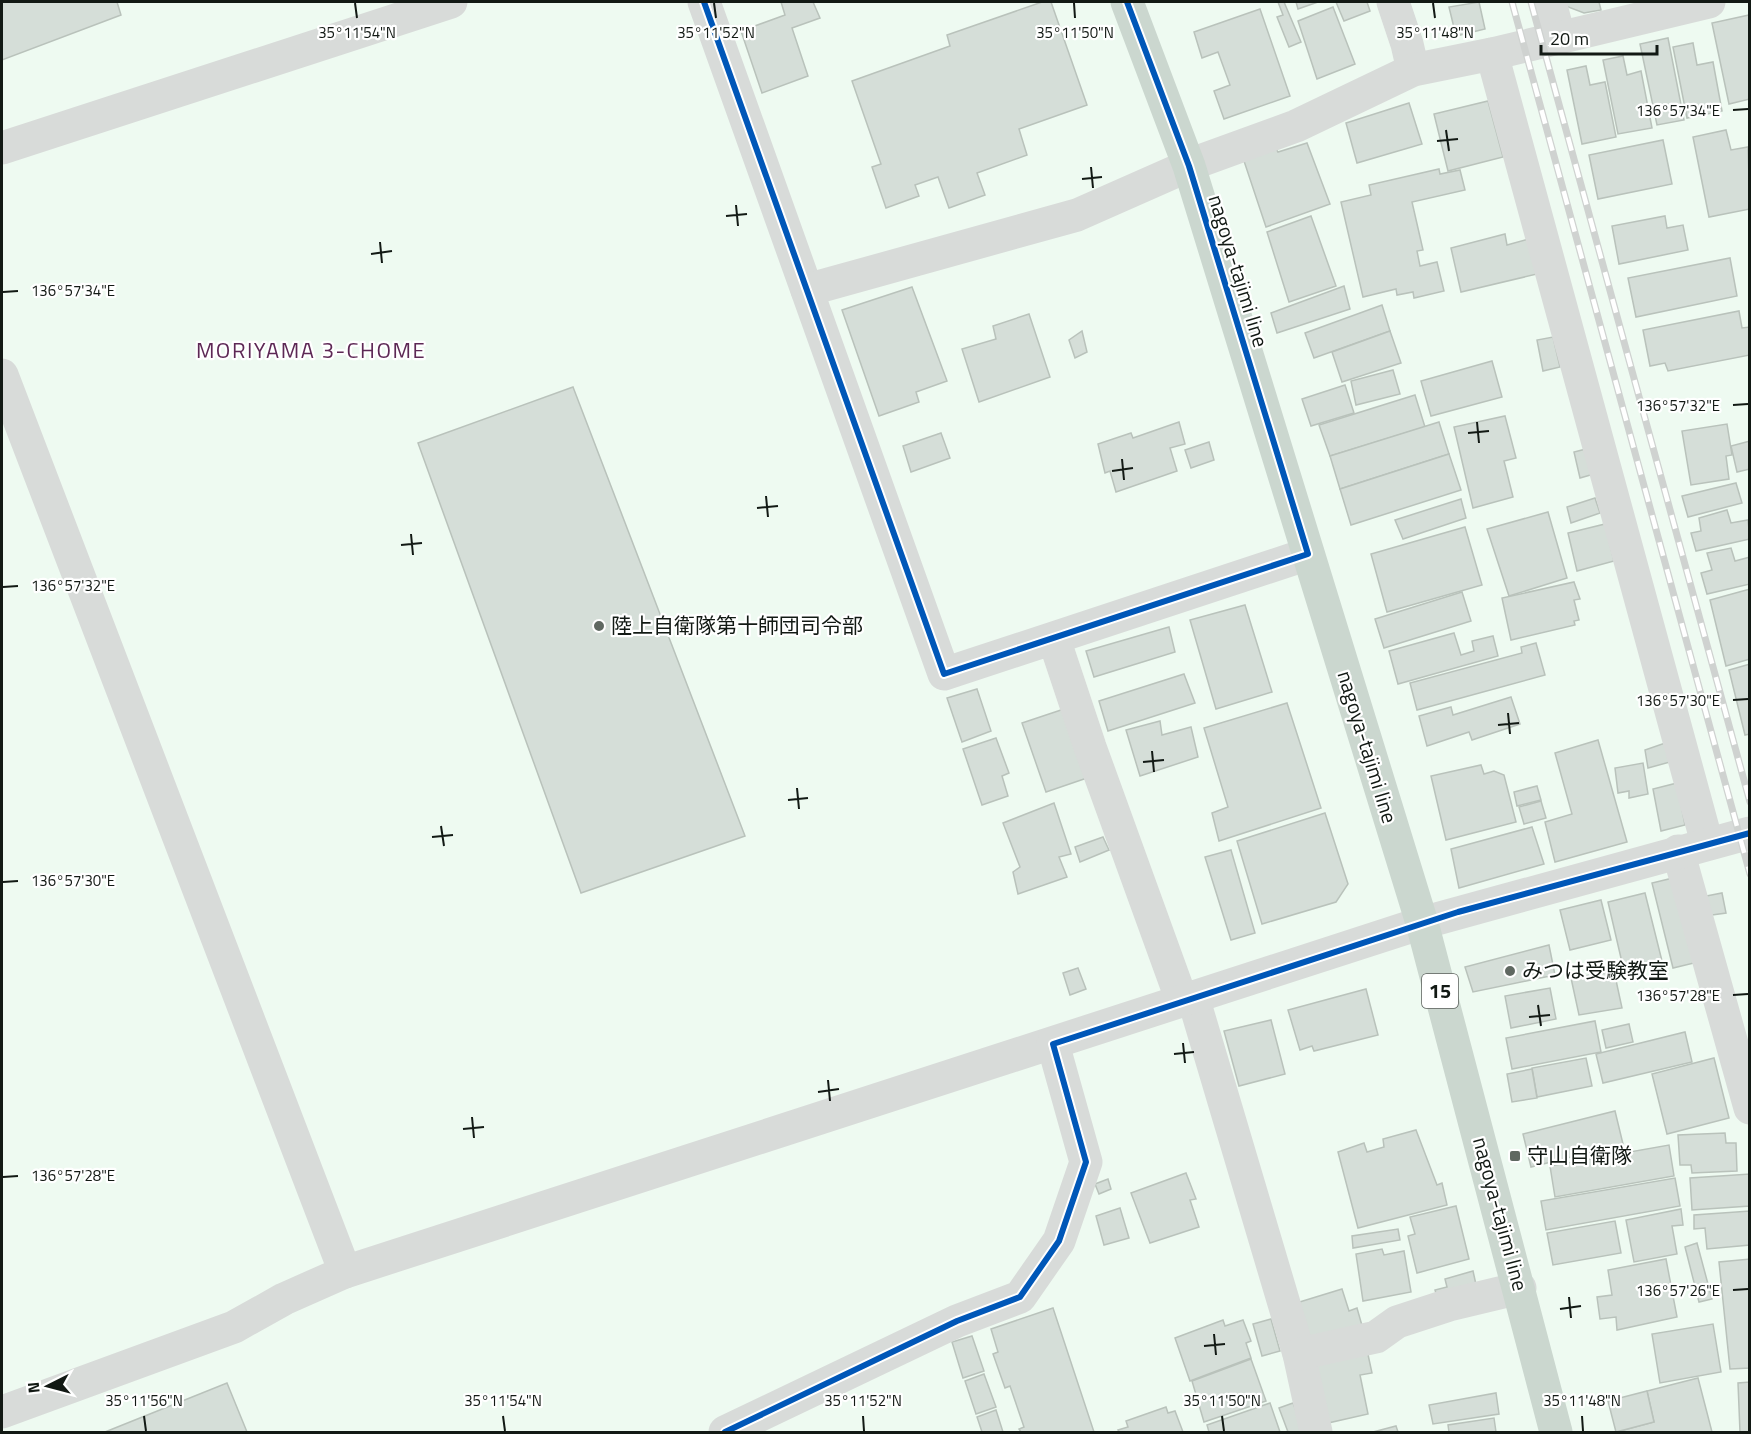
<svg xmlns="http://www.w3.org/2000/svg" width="1751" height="1434" viewBox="0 0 1751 1434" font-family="'Titillium Web','Noto Sans JP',sans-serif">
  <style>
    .building { fill: #d5ded8; stroke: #b9c2bb; stroke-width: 1.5 }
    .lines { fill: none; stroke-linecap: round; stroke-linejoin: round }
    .minor { stroke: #d8dbd9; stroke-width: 33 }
    .major { stroke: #cbd7cf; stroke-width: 33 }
    .rail-casing { stroke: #cfd2d0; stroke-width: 7 }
    .rail { stroke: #fff; stroke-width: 4.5; stroke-dasharray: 14; stroke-linecap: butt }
    .cycleway-casing { stroke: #fff; stroke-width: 10 }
    .cycleway { stroke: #0057b8; stroke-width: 6 }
    .ticks { fill: none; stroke: #121914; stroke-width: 2 }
    .poi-dot { fill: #5f6861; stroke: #fff; stroke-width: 2 }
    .labels { text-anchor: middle; stroke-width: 4.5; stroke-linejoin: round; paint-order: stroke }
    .shield { fill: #fff; stroke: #595e5a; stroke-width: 1.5 }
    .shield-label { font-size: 20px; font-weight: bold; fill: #121914 }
    .street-label { font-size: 21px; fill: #121914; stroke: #fff }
    .poi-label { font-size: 21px; fill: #121914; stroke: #fff; text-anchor: start }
    .neighbourhood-label { font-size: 22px; letter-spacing: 1.5px; fill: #5d2855; stroke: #fff }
    .ticks-label { font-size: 15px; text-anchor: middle; fill: #121914; stroke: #fff; stroke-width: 4.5; stroke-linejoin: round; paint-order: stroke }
  </style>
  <rect width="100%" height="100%" fill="#eefaf1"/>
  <g class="building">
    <path d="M2 2H117L121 15 2 60Z"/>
    <path d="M781 2H813L820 18 792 28 808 76 762 93 741 31 785 15Z"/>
    <path d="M1042 2H1051L1087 105 1019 129 1027 155 977 173 985 195 949 208 938 177 915 185 919 196 886 208 872 167 881 164 852 81 950 46 947 35Z"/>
    <path d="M1278 2H1284L1301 42 1289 47 1277 17 1283 15Z"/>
    <path d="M1296 2H1318L1298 9Z"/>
    <path d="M1336 2H1367L1370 11 1344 21Z"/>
    <path d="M1479 2 1485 29 1456 36 1449 7Z"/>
    <path d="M1562 2H1599L1601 10 1584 13 1563 5Z"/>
    <path d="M1333 7 1355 64 1317 79 1298 21Z"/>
    <path d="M1260 9 1290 96 1224 119 1214 91 1230 85 1218 52 1202 58 1194 32Z"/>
    <path d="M1749 15 1750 99 1729 104 1712 23Z"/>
    <path d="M1668 38 1684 120 1657 125 1640 44Z"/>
    <path d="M1693 43 1697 65 1713 62 1722 111 1687 118 1673 47Z"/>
    <path d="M1623 56 1627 75 1641 71 1652 128 1618 134 1603 60Z"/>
    <path d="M1586 66 1590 85 1605 82 1616 137 1582 144 1567 70Z"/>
    <path d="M1488 101 1503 157 1448 171 1434 114Z"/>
    <path d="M1409 103 1422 144 1357 163 1346 123Z"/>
    <path d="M1726 130 1731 150 1748 147 1750 209 1709 217 1693 137Z"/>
    <path d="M1663 140 1672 184 1598 199 1589 155Z"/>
    <path d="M1273 143 1278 152 1307 143 1330 204 1266 227 1242 155Z"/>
    <path d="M1439 169 1440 174 1460 170 1465 190 1412 202 1423 250 1417 251 1420 266 1437 262 1444 291 1414 298 1413 292 1397 295 1396 289 1363 297 1341 202 1371 195 1369 185Z"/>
    <path d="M1311 216 1336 286 1289 302 1267 232Z"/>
    <path d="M1665 216 1667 228 1683 225 1688 250 1619 264 1612 226Z"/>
    <path d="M1505 234 1507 245 1529 239 1537 274 1461 292 1451 248Z"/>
    <path d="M1730 258 1737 296 1636 317 1628 278Z"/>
    <path d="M1344 286 1350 309 1277 333 1271 313Z"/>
    <path d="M912 287 947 381 916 392 919 402 879 416 842 310Z"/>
    <path d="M1382 305 1390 331 1314 358 1305 333Z"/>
    <path d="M1739 311 1742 328 1750 327V355L1668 371 1665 363 1650 366 1643 330Z"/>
    <path d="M1029 314 1050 377 979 402 962 349 996 339 993 326Z"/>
    <path d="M1082 331 1087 352 1075 358 1069 340Z"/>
    <path d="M1390 331 1401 363 1342 382 1332 352Z"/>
    <path d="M1553 337 1560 367 1543 371 1537 340Z"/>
    <path d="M1492 361 1502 397 1431 416 1421 381Z"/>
    <path d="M1393 370 1400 394 1356 405 1351 381Z"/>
    <path d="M1345 385 1354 413 1311 426 1302 399Z"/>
    <path d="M573 387 745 836 581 893 418 443Z"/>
    <path d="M1415 395 1425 427 1330 456 1319 425Z"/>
    <path d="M1505 416 1516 458 1504 461 1513 497 1473 508 1454 427Z"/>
    <path d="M1179 422 1185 444 1170 448 1177 471 1116 492 1110 471 1105 473 1098 444 1131 433 1133 438Z"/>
    <path d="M1439 422 1449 454 1340 489 1330 456Z"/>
    <path d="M1727 424 1732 455 1726 456 1729 479 1691 485 1682 431Z"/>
    <path d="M941 433 950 458 911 472 903 446Z"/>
    <path d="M1750 441V469L1737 472 1731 446Z"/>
    <path d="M1209 442 1214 460 1191 468 1185 450Z"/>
    <path d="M1586 449 1594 474 1580 478 1574 452Z"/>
    <path d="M1449 454 1461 490 1351 525 1340 489Z"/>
    <path d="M1736 483 1742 503 1688 517 1682 496Z"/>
    <path d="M1595 498 1600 513 1571 523 1567 507Z"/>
    <path d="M1461 499 1466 518 1403 539 1395 520Z"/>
    <path d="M1727 510 1731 523 1748 520 1750 539 1696 551 1691 533 1701 531 1699 518Z"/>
    <path d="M1548 512 1567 578 1509 596 1487 529Z"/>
    <path d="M1605 524 1614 561 1577 571 1568 533Z"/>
    <path d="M1465 527 1482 585 1387 612 1371 554Z"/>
    <path d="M1731 548 1735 561 1750 557V584L1707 594 1701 573 1712 570 1707 553Z"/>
    <path d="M1574 582 1580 599 1574 600 1579 620 1574 621 1575 625 1511 640 1502 598Z"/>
    <path d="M1750 589V659L1726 666 1710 600Z"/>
    <path d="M1462 592 1471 621 1384 648 1375 619Z"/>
    <path d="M1245 605 1272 692 1216 709 1190 620Z"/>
    <path d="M1169 627 1175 652 1094 677 1086 651Z"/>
    <path d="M1454 633 1461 655 1474 651 1472 641 1493 636 1498 656 1398 684 1389 651Z"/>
    <path d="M1536 643 1545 675 1417 710 1410 683 1522 653 1521 647Z"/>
    <path d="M1750 664V734L1745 735 1729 670Z"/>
    <path d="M1184 674 1195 703 1108 731 1099 701Z"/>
    <path d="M977 689 991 731 962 742 947 698Z"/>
    <path d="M1511 697 1520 724 1472 740 1469 732 1427 746 1419 716 1451 707 1453 715Z"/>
    <path d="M1287 703 1321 808 1219 841 1212 813 1228 807 1204 728Z"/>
    <path d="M1064 709 1087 778 1046 792 1022 723Z"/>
    <path d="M1160 721 1162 735 1191 727 1198 757 1140 776 1126 730Z"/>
    <path d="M996 738 1009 773 1002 776 1008 796 982 805 963 749Z"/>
    <path d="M1598 740 1627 842 1555 862 1545 822 1572 814 1555 753Z"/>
    <path d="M1668 742 1670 762 1648 768 1645 750Z"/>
    <path d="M1643 763 1648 794 1629 798V791L1618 793 1615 768Z"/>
    <path d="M1481 765 1484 774 1494 771 1504 775 1516 822 1446 840 1431 776Z"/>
    <path d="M1677 783 1685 825 1661 831 1653 789Z"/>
    <path d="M1537 786 1541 800 1517 806 1514 792Z"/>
    <path d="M1541 801 1546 818 1524 824 1519 807Z"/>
    <path d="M1054 803 1071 854 1059 857 1067 877 1018 894 1013 872 1020 867 1003 823Z"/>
    <path d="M1325 813 1348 884 1336 902 1262 924 1237 841Z"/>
    <path d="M1532 827 1544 864 1459 888 1451 849Z"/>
    <path d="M1103 837 1109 850 1080 862 1075 847Z"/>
    <path d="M1231 850 1255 933 1231 940 1205 857Z"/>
    <path d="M1673 878 1694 963 1673 968 1652 883Z"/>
    <path d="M1645 893 1662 961 1624 971 1608 902Z"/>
    <path d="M1722 893 1726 913 1705 916 1701 897Z"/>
    <path d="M1601 900 1611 940 1570 950 1560 910Z"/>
    <path d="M1549 945 1555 975 1473 992 1465 967Z"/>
    <path d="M1078 968 1086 989 1070 995 1063 973Z"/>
    <path d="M1614 971 1622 1008 1579 1015 1571 978Z"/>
    <path d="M1550 988 1556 1019 1511 1028 1505 996Z"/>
    <path d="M1366 989 1378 1035 1314 1051 1312 1046 1300 1050 1288 1010Z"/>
    <path d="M1271 1020 1285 1074 1239 1086 1224 1031Z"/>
    <path d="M1595 1021 1601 1052 1512 1069 1506 1038Z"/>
    <path d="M1629 1024 1633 1042 1606 1048 1602 1030Z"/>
    <path d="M1685 1032 1692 1062 1603 1083 1596 1054Z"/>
    <path d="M1586 1058 1592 1086 1537 1097 1532 1068Z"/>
    <path d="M1714 1058 1729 1118 1667 1134 1652 1074Z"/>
    <path d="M1532 1069 1537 1098 1512 1102 1507 1074Z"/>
    <path d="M1615 1111 1623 1144 1531 1167 1523 1134Z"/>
    <path d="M1416 1130 1437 1185 1442 1183 1447 1205 1358 1228 1338 1152 1364 1143 1367 1152 1384 1147 1383 1139Z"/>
    <path d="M1725 1133 1726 1143H1736L1737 1171 1692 1173 1691 1165H1680L1678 1135Z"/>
    <path d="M1669 1145 1674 1176 1555 1197 1550 1166Z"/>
    <path d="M1186 1173 1196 1199 1190 1200 1199 1227 1150 1243 1131 1193Z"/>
    <path d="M1750 1174V1206L1692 1210 1690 1178Z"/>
    <path d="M1675 1178 1680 1206 1546 1230 1541 1201Z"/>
    <path d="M1108 1179 1111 1189 1099 1194 1095 1184Z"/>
    <path d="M1456 1206 1469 1259 1417 1273 1408 1236 1415 1234 1410 1217Z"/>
    <path d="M1120 1208 1129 1238 1104 1245 1096 1216Z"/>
    <path d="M1681 1209 1683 1225 1672 1226 1677 1254 1634 1262 1626 1220Z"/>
    <path d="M1750 1211V1245L1707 1249 1705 1228 1694 1229V1215Z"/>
    <path d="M1615 1221 1621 1253 1553 1265 1547 1233Z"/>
    <path d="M1398 1229 1400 1240 1353 1248 1352 1236Z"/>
    <path d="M1697 1243 1712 1299 1699 1302 1685 1247Z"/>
    <path d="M1382 1249 1384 1255 1404 1251 1411 1292 1363 1301 1356 1254Z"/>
    <path d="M1666 1259 1677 1317 1617 1330 1616 1317 1600 1319 1597 1297 1612 1295 1608 1270Z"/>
    <path d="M1750 1259V1368L1730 1369 1719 1262Z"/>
    <path d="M1473 1271 1477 1289 1438 1300 1435 1290 1447 1287 1445 1279Z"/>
    <path d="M1342 1289 1349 1311 1357 1308 1363 1329 1307 1347 1293 1304Z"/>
    <path d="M1053 1308 1094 1432H1021L1019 1429 1024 1427 1010 1386 1005 1388 993 1354 998 1352 991 1329Z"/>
    <path d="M1271 1319 1280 1351 1262 1356 1253 1324Z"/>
    <path d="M1223 1320 1225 1326 1243 1320 1251 1341 1246 1343 1251 1358 1190 1381 1175 1338Z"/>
    <path d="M1713 1324 1721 1372 1660 1383 1652 1334Z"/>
    <path d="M972 1336 984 1371 963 1378 952 1342Z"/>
    <path d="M1367 1350 1372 1373 1360 1375 1368 1414 1328 1423 1314 1362Z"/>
    <path d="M1251 1359 1266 1401 1204 1422 1192 1381Z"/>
    <path d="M984 1374 996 1407 976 1414 965 1381Z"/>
    <path d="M1698 1378 1712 1432H1616L1654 1422 1647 1391Z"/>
    <path d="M1750 1382V1432H1740L1738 1383Z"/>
    <path d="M227 1383 247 1432H105Z"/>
    <path d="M1647 1391 1654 1422 1616 1432 1608 1401Z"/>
    <path d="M1496 1393 1499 1414 1433 1424 1429 1405Z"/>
    <path d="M1270 1403 1280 1432H1209L1207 1425Z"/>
    <path d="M1293 1403 1304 1432H1288L1279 1408Z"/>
    <path d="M1166 1407 1168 1413 1175 1411 1183 1432H1119L1118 1430 1128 1427 1126 1421Z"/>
    <path d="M996 1410 1003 1432H982L977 1417Z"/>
    <path d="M1494 1418 1496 1432H1449L1448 1425Z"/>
    <path d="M1396 1426 1398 1432H1373Z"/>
  </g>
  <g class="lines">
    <g class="minor">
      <path d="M704 2 944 674 1308 554"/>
      <path d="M1393 2 1407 44 1413 70"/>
      <path d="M1550 2 1559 36"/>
      <path d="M1492 54 1707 843"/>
      <path d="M2 148 451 2"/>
      <path d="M807 290 1077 215 1197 162 1296 126 1413 70 1492 54 1709 2"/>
      <path d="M2 375 345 1272"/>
      <path d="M1054 639 1090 747 1182 1001"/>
      <path d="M1678 851 1750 1108"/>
      <path d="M1193 997 1299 1354 1316 1432"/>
      <path d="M1299 1354 1376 1337 1397 1322 1449 1305 1520 1288"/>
      <path d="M2 1412 234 1327 284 1299 345 1272 1422 923 1750 833"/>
      <path d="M725 1432 957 1321 1020 1297 1059 1241 1086 1162 1053 1044"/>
    </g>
    <path class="major" d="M1127 2 1189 166 1422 923 1556 1432"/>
    <g class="rail-casing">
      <g id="rail">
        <path d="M1512 2 1750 874"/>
        <path d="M1531 2 1750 802"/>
      </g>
    </g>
    <use href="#rail" class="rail"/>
    <g class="cycleway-casing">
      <g id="cycleway">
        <path d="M704 2 944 674 1308 554 1189 166 1127 2"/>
        <path d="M725 1432 957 1321 1020 1297 1059 1241 1086 1162 1053 1044 1458 912 1750 833"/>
      </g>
    </g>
    <use href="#cycleway" class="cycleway"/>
  </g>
  <path class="ticks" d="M355 3 357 18M714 3 716 18M1074 3 1075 18M1433 3 1435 18M1733 110 1748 109M1446 130 1449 151M1437 141 1458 139M1091 167 1093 188M1082 179 1102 177M736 205 738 226M726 216 747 214M380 242 382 263M371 254 392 251M3 292 18 291M1733 405 1748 404M1477 422 1479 443M1468 433 1489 431M1122 459 1124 480M1112 471 1133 468M766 496 768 517M757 508 778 506M411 534 413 555M401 545 422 543M3 587 18 586M1733 700 1748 699M1508 713 1510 734M1498 725 1519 723M1152 751 1154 772M1143 762 1164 760M797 788 799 809M788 800 808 798M441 826 444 846M432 837 453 835M3 882 18 881M1733 995 1748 994M1538 1005 1541 1026M1529 1017 1550 1015M1183 1043 1185 1063M1174 1054 1194 1052M828 1080 830 1101M818 1092 839 1089M472 1117 474 1138M463 1129 484 1127M3 1177 18 1176M1733 1290 1748 1289M1569 1297 1571 1318M1560 1309 1581 1306M1214 1334 1216 1355M1204 1346 1225 1344M144 1416 146 1431M503 1416 505 1431M863 1416 864 1431M1222 1416 1224 1431M1582 1416 1583 1431"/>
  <g class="poi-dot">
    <circle cx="599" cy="626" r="6"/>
    <circle cx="1510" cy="971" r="6"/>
    <rect x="1509" y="1150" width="12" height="12" rx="3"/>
  </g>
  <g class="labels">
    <rect class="shield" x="1422" y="974" width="36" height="34" rx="4.5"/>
    <g class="shield-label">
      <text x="1440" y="998">15</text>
    </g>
    <g class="street-label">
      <text transform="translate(1238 271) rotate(73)" y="7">nagoya-tajimi line</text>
      <text transform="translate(1367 747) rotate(73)" y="7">nagoya-tajimi line</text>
      <text transform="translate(1500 1214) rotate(75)" y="7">nagoya-tajimi line</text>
    </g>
    <g class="poi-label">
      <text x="611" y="633">陸上自衛隊第十師団司令部</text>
      <text x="1522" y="978">みつは受験教室</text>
      <text x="1527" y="1163">守山自衛隊</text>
    </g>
    <g class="neighbourhood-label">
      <text x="311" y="358">MORIYAMA 3-CHOME</text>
    </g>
  </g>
  <g class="ticks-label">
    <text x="357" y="38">35°11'54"N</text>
    <text x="716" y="38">35°11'52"N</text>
    <text x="1075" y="38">35°11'50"N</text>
    <text x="1435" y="38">35°11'48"N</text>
    <text x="1678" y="116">136°57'34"E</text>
    <text x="73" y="296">136°57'34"E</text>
    <text x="1678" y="411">136°57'32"E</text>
    <text x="73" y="591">136°57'32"E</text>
    <text x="1678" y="706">136°57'30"E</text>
    <text x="73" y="886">136°57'30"E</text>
    <text x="1678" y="1001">136°57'28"E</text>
    <text x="73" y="1181">136°57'28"E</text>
    <text x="1678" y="1296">136°57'26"E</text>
    <text x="144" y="1406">35°11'56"N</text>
    <text x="503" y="1406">35°11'54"N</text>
    <text x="863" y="1406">35°11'52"N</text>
    <text x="1222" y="1406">35°11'50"N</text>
    <text x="1582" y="1406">35°11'48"N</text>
  </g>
  <rect width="1751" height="1434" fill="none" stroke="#121914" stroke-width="6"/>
  <g transform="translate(48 1386) rotate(264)" stroke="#ffffff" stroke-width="4.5" paint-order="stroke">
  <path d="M0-4.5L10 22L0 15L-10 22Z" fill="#121914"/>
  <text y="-9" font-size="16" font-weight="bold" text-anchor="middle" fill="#121914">N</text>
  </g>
  <path d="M1541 45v9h116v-9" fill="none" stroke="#121914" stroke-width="3"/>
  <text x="1550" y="45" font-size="18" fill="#121914" stroke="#ffffff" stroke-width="4.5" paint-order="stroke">20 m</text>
</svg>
